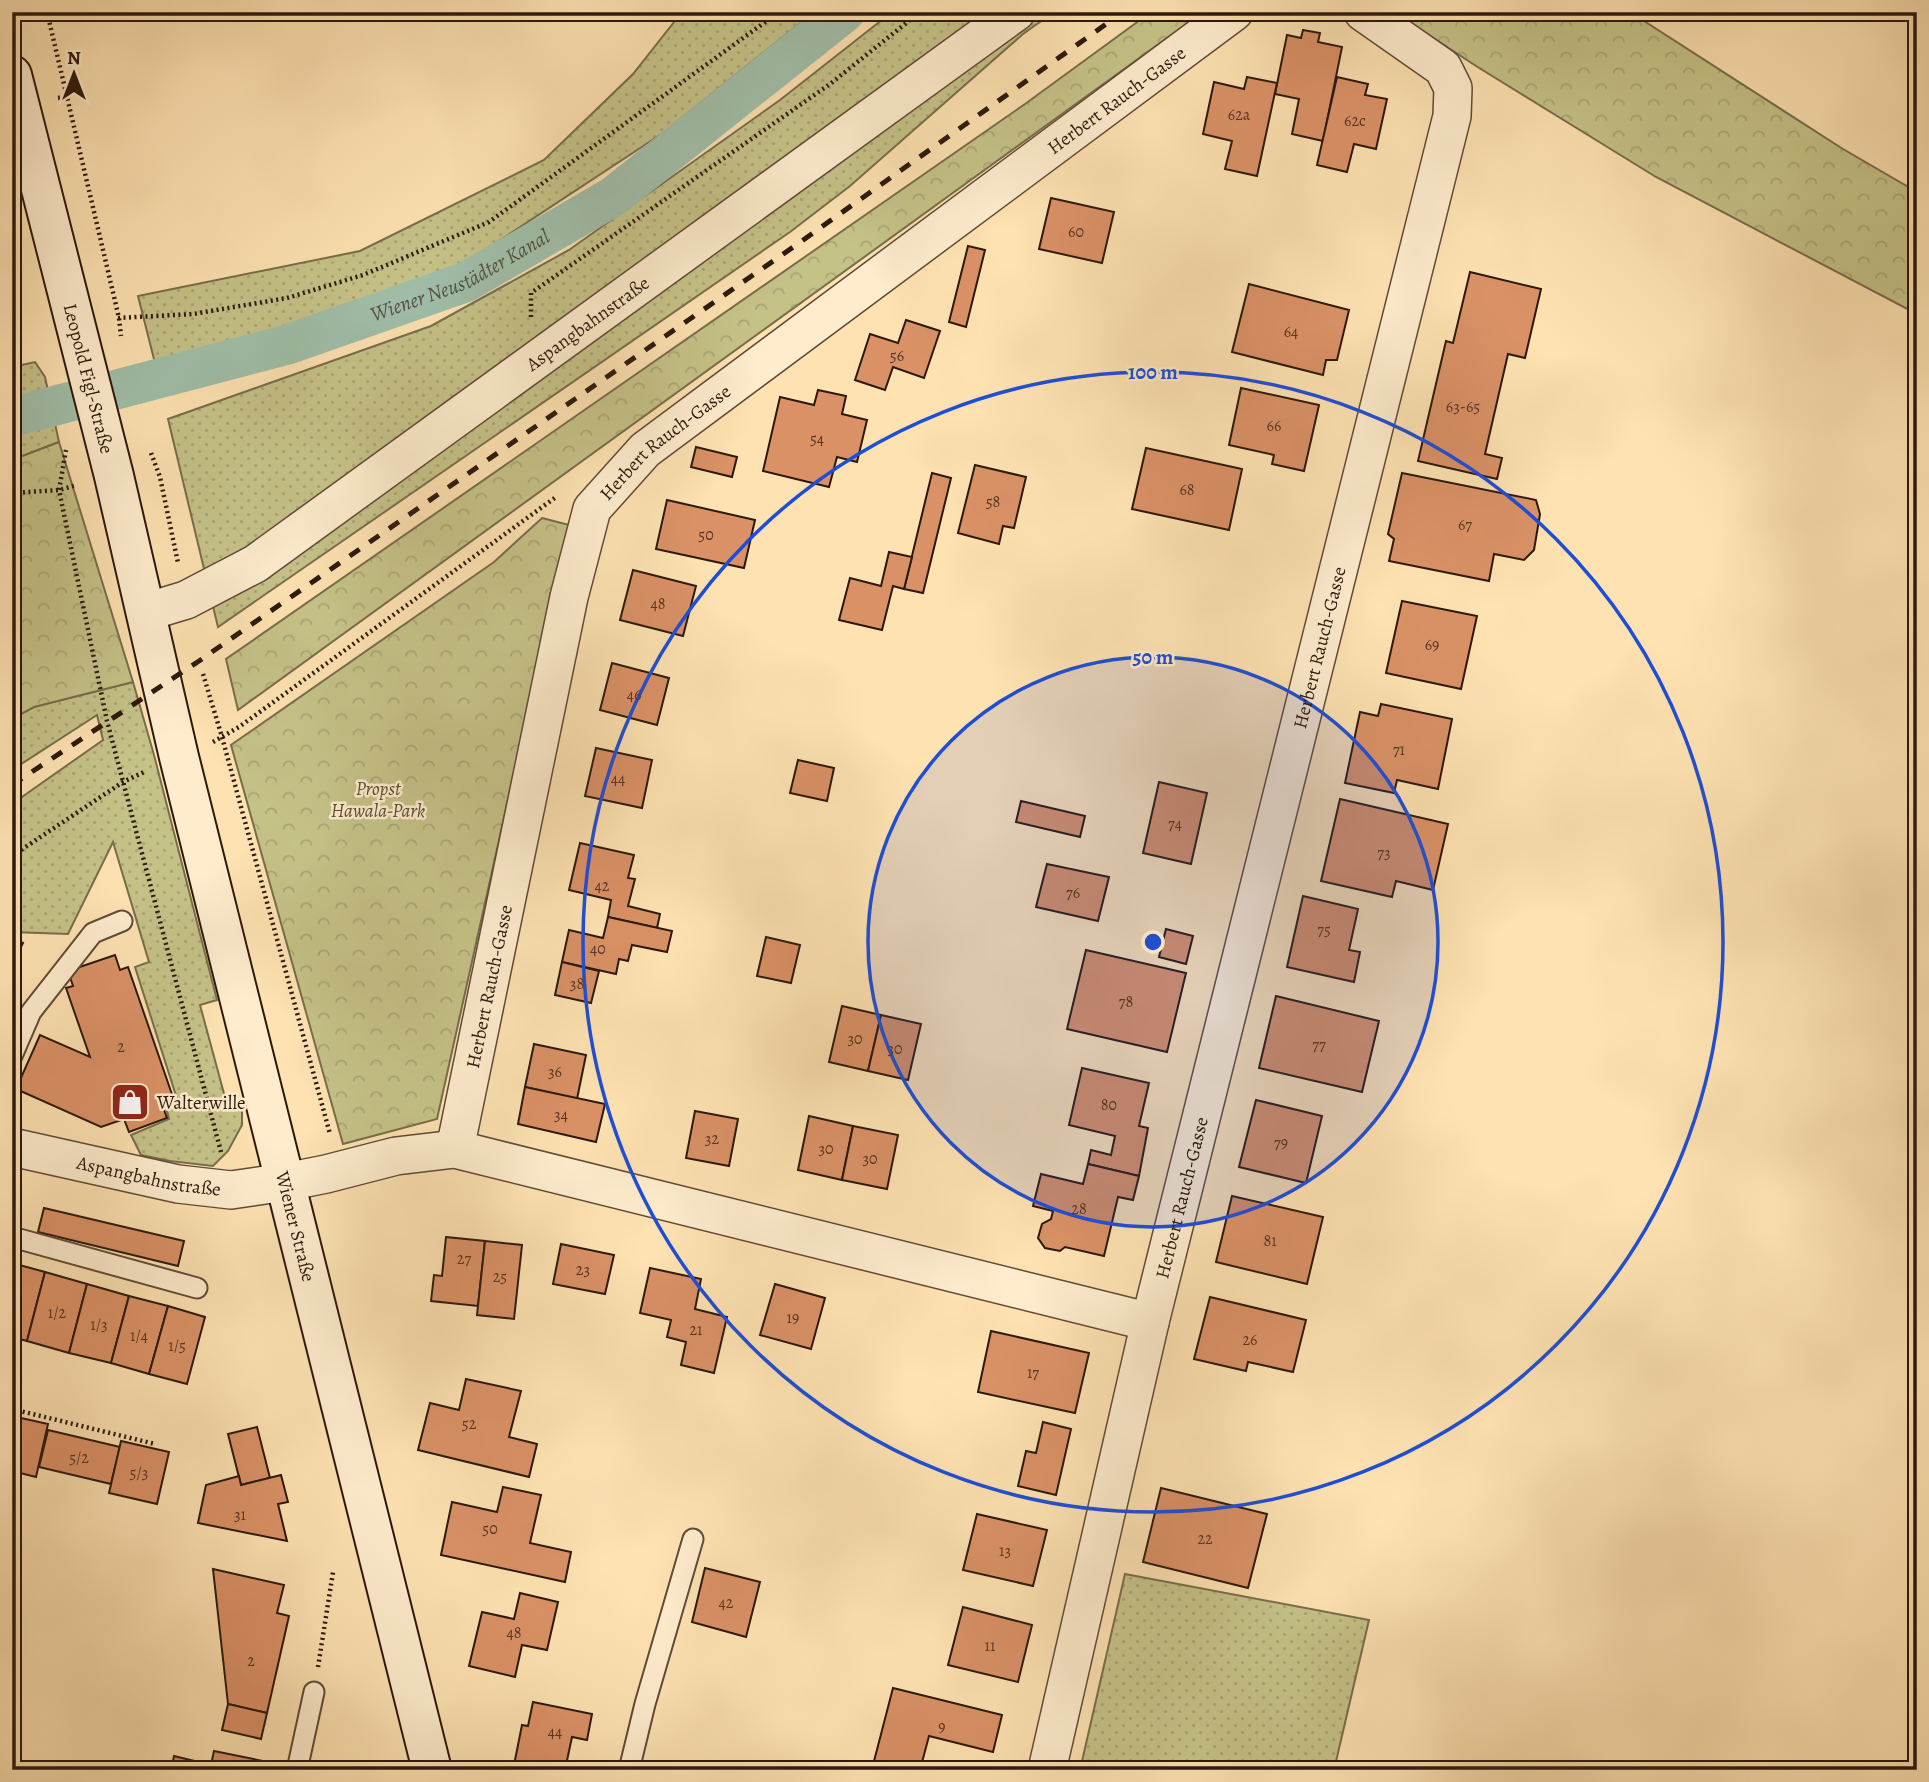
<svg xmlns="http://www.w3.org/2000/svg" width="1929" height="1782" viewBox="0 0 1929 1782" font-family="Alegreya,serif">
  <style>
    .grass { fill: url(#grass-dots); stroke: #786d4b; stroke-width: 2 }
    .forest { fill: url(#forest-crowns); stroke: #786d4b; stroke-width: 2 }
    .lines { fill: none; stroke-linecap: round; stroke-linejoin: round }
    .canal { stroke: #a0bea9; stroke-width: 40 }
    .building { fill: #da9166; stroke: #2b180e; stroke-width: 2 }
    .service-casing { stroke: #604a37; stroke-width: 23 }
    .minor-casing { stroke: #604a37; stroke-width: 40 }
    .secondary-casing { stroke: #2b180e; stroke-width: 42 }
    .path { stroke: #2b180e; stroke-width: 4.5; stroke-dasharray: 2 3.5; stroke-linecap: butt }
    .service { stroke: #feeccd; stroke-width: 19 }
    .minor { stroke: #feeccd; stroke-width: 37 }
    .secondary { stroke: #feeccd; stroke-width: 38 }
    .rail { stroke: #2b180e; stroke-width: 5; stroke-dasharray: 12 12; stroke-linecap: butt }
    .ring { fill: none; stroke: #1d4ed8; stroke-width: 3.5 }
    .labels { text-anchor: middle; stroke-width: 5; stroke-linejoin: round; paint-order: stroke }
    .number-label { font-size: 16px; fill: #573624 }
    .street-label { font-size: 19px; fill: #2b180e; stroke: #feeccd }
    .park-label { font-size: 19px; font-style: italic; fill: #594b33; stroke: #feeccd }
    .poi-label { font-size: 19px; fill: #2b180e; stroke: #feeccd; text-anchor: start }
    .water-label { font-size: 21px; font-style: italic; fill: #545244; stroke: #feeccd }
    .centre { fill: #1d4ed8; stroke: #feeccd; stroke-width: 3.5 }
    .ring-label { font-size: 21px; text-anchor: middle; font-weight: bold; fill: #1d4ed8; stroke: #feeccd; stroke-width: 5; stroke-linejoin: round; paint-order: stroke }
  </style>
  <defs>
    <pattern id="grass-dots" width="8" height="8" patternUnits="userSpaceOnUse" patternTransform="scale(1.75)"><rect width="8" height="8" fill="#c5c288"/><path d="M2 2h.1M6 6h.1" fill="none" stroke="#a9a674" stroke-width="1.8" stroke-linecap="round"/></pattern>
    <pattern id="forest-crowns" width="20" height="18" patternUnits="userSpaceOnUse" patternTransform="scale(1.75)"><rect width="20" height="18" fill="#c5c288"/><path d="M2 6a3 3 0 1 1 6 0M12 15a3 3 0 1 1 6 0" fill="none" stroke="#a9a674"/></pattern>
  </defs>
  <rect width="100%" height="100%" fill="#fee2b2"/>
  <filter id="stains"><feTurbulence type="fractalNoise" baseFrequency=".00286" numOctaves="4"/><feColorMatrix values="0 0 0 0 .2 0 0 0 0 .09 0 0 0 0 .02 0 0 0 .5 -.17"/></filter>
  <radialGradient id="worn" r=".72"><stop offset=".6" stop-color="#630" stop-opacity="0"/><stop offset="1" stop-color="#630" stop-opacity=".3"/></radialGradient>
  <g class="grass">
    <path d="M682 12H814L663 133 461 266 157 371 138 296 360 251 544 160 633 74Z"/>
    <path d="M892 12H1054L1023 34 850 186 790 232 218 627 168 419 431 326 569 250 780 100Z"/>
    <path d="M35 362 45 377 59 442 12 460V367Z"/>
    <path d="M133 682 154 755 217 1000 200 1005 226 1101 242 1100V1125L228 1151 213 1166 170 1161 141 1155 131 1135 169 1119 166 1107 178 1102 135 967 149 962 113 842 68 934 12 932V804L103 740 97 715 12 770V719L33 707Z"/>
    <path d="M1125 1574 1369 1620 1334 1770H1080Z"/>
  </g>
  <g class="forest">
    <path d="M1151 12H1203L238 710 226 659 1025 104Z"/>
    <path d="M1394 12H1630L1843 149 1917 192V314L1656 177 1476 66Z"/>
    <path d="M59 442 133 682 34 707 12 719V460Z"/>
    <path d="M542 518 569 525 437 1119 343 1144 231 745 494 562Z"/>
  </g>
  <g class="lines">
    <path class="canal" id="s1" d="M12 417 286 345 466 282 614 196 845 12"/>
  </g>
  <g class="building">
    <path d="M1303 30 1320 33 1318 42 1342 47 1323 141 1292 134 1299 99 1275 94 1287 35 1301 38Z"/>
    <path d="M1247 77 1277 83 1257 176 1225 169 1232 141 1203 134 1214 82 1244 89Z"/>
    <path d="M1337 77 1368 84 1365 95 1387 99 1376 149 1354 144 1347 172 1317 165Z"/>
    <path d="M1051 198 1114 212 1102 263 1039 249Z"/>
    <path d="M968 246 985 250 966 327 949 322Z"/>
    <path d="M1470 272 1541 289 1525 358 1508 354 1485 454 1502 458 1497 479 1418 461 1446 341 1453 343Z"/>
    <path d="M1249 284 1349 310 1337 360H1326L1323 375 1232 352Z"/>
    <path d="M906 320 940 331 924 378 893 367 885 390 855 380 870 334 898 343Z"/>
    <path d="M1241 388 1319 405 1304 471 1272 464 1274 455 1229 445Z"/>
    <path d="M818 390 846 396 842 414 867 420 857 462 837 457 829 487 763 471 780 397 814 405Z"/>
    <path d="M696 447 737 457 732 477 691 467Z"/>
    <path d="M1146 448 1242 469 1229 530 1132 509Z"/>
    <path d="M975 465 1026 477 1014 528 1003 526 999 544 958 533Z"/>
    <path d="M932 473 951 478 923 593 904 589Z"/>
    <path d="M1402 473 1536 500 1540 514 1534 550 1524 560 1494 554 1489 581 1389 561 1394 539 1388 534Z"/>
    <path d="M667 500 755 520 744 568 656 549Z"/>
    <path d="M889 552 912 557 904 589 893 586 882 630 839 620 850 578 881 586Z"/>
    <path d="M633 570 696 586 683 636 620 620Z"/>
    <path d="M1402 601 1477 616 1461 689 1386 673Z"/>
    <path d="M612 663 669 678 657 725 600 710Z"/>
    <path d="M1381 704 1452 719 1438 789 1397 780 1394 793 1345 783 1360 712 1378 716Z"/>
    <path d="M596 748 652 760 642 808 585 796Z"/>
    <path d="M798 760 834 768 827 801 790 793Z"/>
    <path d="M1159 782 1207 793 1191 864 1143 853Z"/>
    <path d="M1340 799 1448 824 1433 890 1396 881 1392 897 1321 881Z"/>
    <path d="M1021 801 1085 816 1080 837 1016 822Z"/>
    <path d="M580 843 634 855 628 878 635 879 628 906 660 914 657 928 608 917 611 900 569 890Z"/>
    <path d="M1047 864 1109 877 1098 921 1036 907Z"/>
    <path d="M1303 896 1358 909 1349 950 1360 952 1354 982 1287 967Z"/>
    <path d="M608 917 672 931 667 952 632 945 628 961 619 959 616 974 562 962 569 930 603 938Z"/>
    <path d="M1166 929 1193 936 1186 964 1159 957Z"/>
    <path d="M12 937 23 943 12 965Z"/>
    <path d="M766 937 800 945 791 983 757 976Z"/>
    <path d="M1086 950 1186 973 1167 1052 1067 1029Z"/>
    <path d="M115 955 120 970 128 967 175 1103 163 1107 167 1118 129 1132 124 1119 101 1127 16 1089 40 1035 90 1057 66 988 73 986 68 971Z"/>
    <path d="M562 962 599 971 591 1003 555 995Z"/>
    <path d="M1276 996 1379 1021 1362 1092 1259 1068Z"/>
    <path d="M842 1006 881 1015 868 1071 829 1062Z"/>
    <path d="M881 1015 921 1024 908 1080 868 1071Z"/>
    <path d="M534 1044 586 1055 577 1099 525 1087Z"/>
    <path d="M1082 1068 1149 1083 1139 1126 1148 1128 1139 1176 1088 1164 1091 1150 1111 1155 1115 1136 1069 1125Z"/>
    <path d="M525 1087 605 1104 596 1142 518 1124Z"/>
    <path d="M1256 1100 1322 1116 1306 1183 1239 1167Z"/>
    <path d="M695 1111 738 1119 729 1166 686 1158Z"/>
    <path d="M809 1116 853 1126 842 1180 798 1170Z"/>
    <path d="M853 1126 898 1135 887 1189 842 1180Z"/>
    <path d="M1088 1164 1139 1176 1133 1200 1118 1197 1104 1256 1065 1247 1060 1251 1045 1248 1038 1238 1042 1224 1051 1219 1053 1211 1033 1206 1041 1174 1083 1184Z"/>
    <path d="M1232 1196 1323 1217 1307 1284 1216 1262Z"/>
    <path d="M44 1208 184 1241 178 1266 38 1232Z"/>
    <path d="M446 1237 485 1241 478 1306 431 1301 434 1275 442 1276Z"/>
    <path d="M485 1241 522 1245 514 1319 477 1315Z"/>
    <path d="M561 1244 614 1255 605 1294 553 1284Z"/>
    <path d="M12 1263 45 1272 27 1341 12 1337Z"/>
    <path d="M650 1268 701 1279 695 1309 727 1317 714 1373 681 1365 686 1342 667 1337 671 1320 640 1313Z"/>
    <path d="M45 1272 87 1284 69 1353 27 1341Z"/>
    <path d="M87 1284 129 1296 111 1363 69 1353Z"/>
    <path d="M775 1284 825 1298 811 1349 760 1335Z"/>
    <path d="M129 1296 168 1306 149 1374 111 1363Z"/>
    <path d="M1210 1297 1306 1320 1293 1372 1248 1362 1246 1371 1194 1359Z"/>
    <path d="M168 1306 205 1317 187 1384 149 1374Z"/>
    <path d="M991 1331 1089 1353 1075 1413 978 1392Z"/>
    <path d="M466 1379 521 1391 509 1437 537 1444 529 1477 418 1450 430 1403 459 1410Z"/>
    <path d="M12 1416 48 1424 36 1477 12 1471Z"/>
    <path d="M1043 1422 1071 1429 1056 1495 1018 1486 1026 1451 1036 1453Z"/>
    <path d="M257 1427 270 1478 241 1485 228 1434Z"/>
    <path d="M48 1430 120 1447 111 1484 39 1467Z"/>
    <path d="M121 1441 169 1452 157 1504 109 1493Z"/>
    <path d="M281 1475 288 1502 278 1504 287 1541 198 1523 206 1485 239 1476 241 1485Z"/>
    <path d="M503 1487 541 1495 530 1543 571 1552 565 1582 441 1555 452 1502 497 1512Z"/>
    <path d="M1161 1488 1267 1514 1248 1588 1143 1562Z"/>
    <path d="M977 1514 1047 1530 1033 1586 963 1570Z"/>
    <path d="M705 1568 760 1582 746 1637 692 1622Z"/>
    <path d="M213 1569 284 1585 277 1613 289 1616 267 1713 228 1704Z"/>
    <path d="M520 1593 558 1602 547 1650 522 1645 515 1677 469 1666 482 1612 514 1619Z"/>
    <path d="M963 1607 1032 1625 1018 1682 948 1665Z"/>
    <path d="M893 1688 1002 1715 993 1752 929 1736 920 1770H894L873 1765Z"/>
    <path d="M533 1702 592 1714 587 1740 572 1737 565 1770H513L522 1725 528 1726Z"/>
    <path d="M228 1704 267 1713 261 1739 222 1730Z"/>
    <path d="M214 1751 263 1761 261 1770H171L174 1756 211 1765Z"/>
  </g>
  <g class="lines">
    <g class="service-casing">
      <g id="service">
        <path d="M12 1056 31 1012 93 933 122 921"/>
        <path d="M12 1237 197 1288"/>
        <path d="M297 1770 314 1692"/>
        <path d="M629 1770 645 1704 693 1539"/>
      </g>
    </g>
    <g class="minor-casing">
      <g id="minor">
        <path id="s2" d="M146 612 186 600 255 564 1016 12"/>
        <path id="s3" d="M12 1147 178 1184 231 1190 286 1182 326 1174 396 1156 455 1149 1150 1322"/>
        <path id="s4" d="M455 1149 569 597 592 509 645 450 1234 12"/>
        <path id="s5" d="M1047 1770 1150 1322 1452 116 1453 88 1443 68 1363 12"/>
      </g>
    </g>
    <g class="secondary-casing">
      <g id="secondary">
        <path id="s6" d="M12 75 114 476 179 757 432 1770"/>
      </g>
    </g>
    <g class="path">
      <path d="M47 12 67 97"/>
      <path d="M58 98 67 97 119 318 121 336"/>
      <path d="M531 317V293L830 84 920 12"/>
      <path d="M118 318 193 314 287 298 363 275 489 222 779 12"/>
      <path d="M66 450 59 490 107 721 221 1152"/>
      <path d="M151 453 160 477 178 563"/>
      <path d="M12 493 59 490 77 485"/>
      <path d="M203 674 222 737 330 1134"/>
      <path d="M213 742 239 727 556 497"/>
      <path d="M12 856 123 782 144 772"/>
      <path d="M12 1409 155 1444"/>
      <path d="M318 1667 333 1572"/>
    </g>
    <use href="#service" class="service"/>
    <use href="#minor" class="minor"/>
    <use href="#secondary" class="secondary"/>
    <path class="rail" d="M12 785 199 661 799 243 1123 12"/>
  </g>
  <circle cx="1153" cy="942" r="285" fill="#1d4ed8" fill-opacity=".12"/>
  <g class="ring">
    <circle cx="1153" cy="942" r="285"/>
    <circle cx="1153" cy="942" r="570"/>
  </g>
  <defs>
    <g id="shop-square" transform="scale(2.0125)"><rect x="-9" y="-9" width="18" height="18" rx="4" fill="#8f2418" stroke="#feeccd"/><path d="M-5-2.5h2.3a2.7 3.5 0 0 1 5.4 0H5L5.5 6h-11ZM-1.5-2.5h3a1.5 2.3 0 0 0-3 0Z" fill="#fff"/></g>
  </defs>
  <g fill-rule="evenodd">
    <use href="#shop-square" x="130" y="1102"/>
  </g>
  <g class="labels">
    <g class="number-label">
      <text x="1239" y="120">62a</text>
      <text x="1355" y="126">62c</text>
      <text x="1076" y="237">60</text>
      <text x="1291" y="337">64</text>
      <text x="897" y="361">56</text>
      <text x="1463" y="412">63-65</text>
      <text x="1274" y="431">66</text>
      <text x="817" y="444">54</text>
      <text x="1187" y="495">68</text>
      <text x="993" y="507">58</text>
      <text x="1465" y="530">67</text>
      <text x="706" y="540">50</text>
      <text x="658" y="609">48</text>
      <text x="1432" y="650">69</text>
      <text x="634" y="700">46</text>
      <text x="1399" y="755">71</text>
      <text x="618" y="784">44</text>
      <text x="1175" y="829">74</text>
      <text x="1384" y="858">73</text>
      <text x="602" y="891">42</text>
      <text x="1073" y="898">76</text>
      <text x="1324" y="935">75</text>
      <text x="598" y="954">40</text>
      <text x="577" y="989">38</text>
      <text x="1126" y="1007">78</text>
      <text x="855" y="1044">30</text>
      <text x="1319" y="1050">77</text>
      <text x="121" y="1052">2</text>
      <text x="895" y="1054">30</text>
      <text x="555" y="1077">36</text>
      <text x="1109" y="1110">80</text>
      <text x="561" y="1120">34</text>
      <text x="712" y="1144">32</text>
      <text x="1281" y="1148">79</text>
      <text x="826" y="1154">30</text>
      <text x="870" y="1164">30</text>
      <text x="1079" y="1214">28</text>
      <text x="1270" y="1246">81</text>
      <text x="464" y="1264">27</text>
      <text x="583" y="1275">23</text>
      <text x="500" y="1282">25</text>
      <text x="57" y="1318">1/2</text>
      <text x="793" y="1323">19</text>
      <text x="99" y="1330">1/3</text>
      <text x="696" y="1335">21</text>
      <text x="139" y="1341">1/4</text>
      <text x="1250" y="1345">26</text>
      <text x="177" y="1351">1/5</text>
      <text x="1033" y="1378">17</text>
      <text x="469" y="1429">52</text>
      <text x="79" y="1463">5/2</text>
      <text x="139" y="1478">5/3</text>
      <text x="240" y="1520">31</text>
      <text x="490" y="1534">50</text>
      <text x="1205" y="1544">22</text>
      <text x="1005" y="1556">13</text>
      <text x="726" y="1608">42</text>
      <text x="514" y="1638">48</text>
      <text x="990" y="1651">11</text>
      <text x="251" y="1666">2</text>
      <text x="942" y="1732">9</text>
      <text x="555" y="1737">44</text>
    </g>
    <g class="street-label">
      <text dy="7" stroke="none"><textPath href="#s4" startOffset="1321">Herbert Rauch-Gasse</textPath></text>
      <text dy="7" stroke="none"><textPath href="#s2" startOffset="530">Aspangbahnstraße</textPath></text>
      <text dy="7" stroke="none"><textPath href="#s6" startOffset="313">Leopold Figl-Straße</textPath></text>
      <text dy="7" stroke="none"><textPath href="#s4" startOffset="754">Herbert Rauch-Gasse</textPath></text>
      <text dy="7" stroke="none"><textPath href="#s5" startOffset="1155">Herbert Rauch-Gasse</textPath></text>
      <text dy="7" stroke="none"><textPath href="#s4" startOffset="166">Herbert Rauch-Gasse</textPath></text>
      <text dy="7" stroke="none"><textPath href="#s3" startOffset="140">Aspangbahnstraße</textPath></text>
      <text dy="7" stroke="none"><textPath href="#s5" startOffset="588">Herbert Rauch-Gasse</textPath></text>
      <text dy="7" stroke="none"><textPath href="#s6" startOffset="1186">Wiener Straße</textPath></text>
    </g>
    <g class="park-label">
      <text x="378" y="795">Propst<tspan x="378" dy="22">Hawala-Park</tspan></text>
    </g>
    <g class="poi-label">
      <text x="157" y="1109">Walterwille</text>
    </g>
    <g class="water-label">
      <text dy="7" stroke="none"><textPath href="#s1" startOffset="471">Wiener Neustädter Kanal</textPath></text>
    </g>
  </g>
  <circle cx="1153" cy="942" r="10" class="centre"/>
  <g class="ring-label">
    <text x="1153" y="379">100 m</text>
    <text x="1153" y="664">50 m</text>
  </g>
  <rect width="1929" height="1782" fill="none" stroke="#fee2b2" stroke-width="42"/>
  <rect x="14" y="14" width="1901" height="1754" fill="none" stroke="#2b180e" stroke-width="3.5"/>
  <rect x="21" y="21" width="1887" height="1740" fill="none" stroke="#2b180e" stroke-width="2"/>
  <g transform="translate(74 74)" stroke="#feeccd" stroke-width="5" paint-order="stroke">
  <path d="M0-5L12 26L0 18L-12 26Z" fill="#2b180e"/>
  <text y="-10" font-size="19" font-weight="bold" text-anchor="middle" fill="#2b180e">N</text>
  </g>
  <rect width="100%" height="100%" filter="url(#stains)"/>
  <rect width="100%" height="100%" fill="url(#worn)"/>
</svg>
